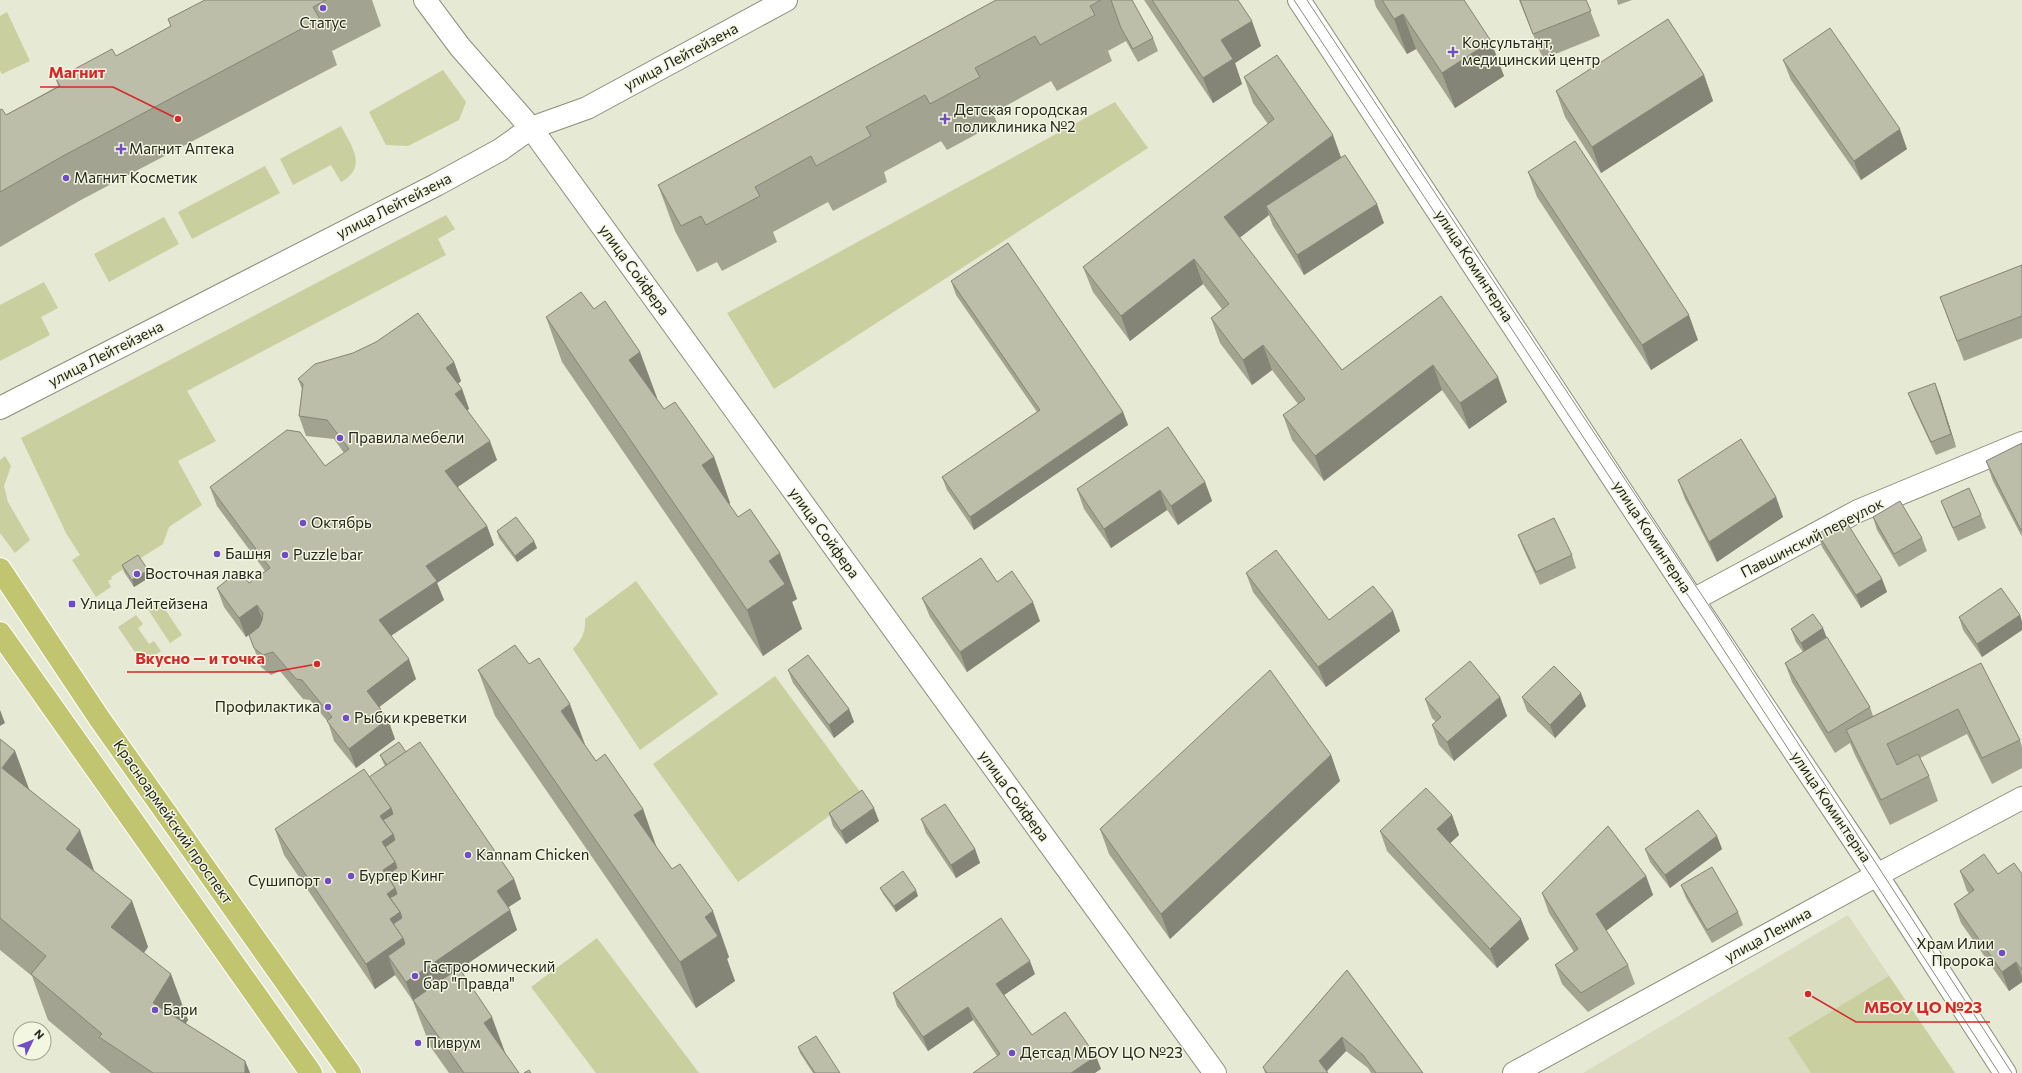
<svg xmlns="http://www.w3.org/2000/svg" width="2022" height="1073" viewBox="0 0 2022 1073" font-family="Commissioner,sans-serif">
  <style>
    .built { fill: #d9dcbf }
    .green { fill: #cacfa0 }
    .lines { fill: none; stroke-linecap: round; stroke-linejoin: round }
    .minor-casing { stroke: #8c8e7a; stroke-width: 24 }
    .tertiary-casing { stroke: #8c8e7a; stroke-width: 24 }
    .primary-casing { stroke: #fff; stroke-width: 24 }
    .minor { stroke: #fff; stroke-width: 22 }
    .tertiary { stroke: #fff; stroke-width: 22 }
    .primary { stroke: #c1c570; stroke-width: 22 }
    .tram { stroke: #8b8d7d; stroke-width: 1 }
    .wall { fill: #a2a391 }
    .shaded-wall { fill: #848576 }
    .building { fill: #bcbea9; stroke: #848576 }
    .poi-dot { fill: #704cc5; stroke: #f3f6e0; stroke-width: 1.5 }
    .labels { text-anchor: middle; stroke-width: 3; stroke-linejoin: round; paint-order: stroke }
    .poi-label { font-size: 15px; fill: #24251d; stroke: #f3f6e0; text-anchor: start }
    .street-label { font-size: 15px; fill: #24251d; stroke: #f3f6e0 }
    .leader { fill: none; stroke: #d62828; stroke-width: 1.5 }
    .callout-dot { fill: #d62828; stroke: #f3f6e0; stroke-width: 1.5 }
    .callout-label { font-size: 16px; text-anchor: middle; font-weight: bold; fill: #d62828; stroke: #f3f6e0; stroke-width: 3; stroke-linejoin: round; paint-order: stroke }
  </style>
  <rect width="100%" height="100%" fill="#e6e9d3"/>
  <path class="built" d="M1848 915 1955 1073H1583Z"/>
  <g class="green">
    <path d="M7 12 30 61 2 74 0 71V16Z"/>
    <path d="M443 70 466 102 459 120 408 146 386 145 369 112Z"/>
    <path d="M1115 102 1148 148 774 389 727 313Z"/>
    <path d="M341 126C352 147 368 167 341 182L331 165 293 185 280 159Z"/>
    <path d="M265 166 280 193 192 239 178 212Z"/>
    <path d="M446 215 455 229 438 239 446 255 187 391 216 441 178 461 202 505 169 527 163 544 111 577 112 579 108 581 111 587 96 597 72 560 80 555 66 533 21 438Z"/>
    <path d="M164 217 179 244 109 282 94 254Z"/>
    <path d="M44 282 58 308 41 317 50 335 0 361V305Z"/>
    <path d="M5 456 11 466 4 486 8 502 30 540 15 553 0 533V460Z"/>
    <path d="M636 581 718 694 640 750 573 649C582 639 586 632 585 619Z"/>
    <path d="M159 600 182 635 170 643 147 608Z"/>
    <path d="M136 615 143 624 138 628 149 644 154 641 161 651 143 664 118 627Z"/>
    <path d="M775 676 861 793 738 882 653 764Z"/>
    <path d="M597 938 699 1073H596L531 987Z"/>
    <path d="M1889 976 1955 1073H1811L1788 1038Z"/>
  </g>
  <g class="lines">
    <g class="minor-casing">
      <g id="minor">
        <path d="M425 0 460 47 531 128 1215 1073"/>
        <path d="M1299 0 1693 600 1877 875 2005 1073"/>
        <path d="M1693 600 1858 511 2022 443"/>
        <path d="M1514 1073 1877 875 2022 798"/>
      </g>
    </g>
    <g class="tertiary-casing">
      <path id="tertiary" d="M0 408 436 185 500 150 531 128 587 108 786 0"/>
    </g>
    <g class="primary-casing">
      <g id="primary">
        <path d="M0 569 99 718 350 1073"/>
        <path d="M0 633 311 1073"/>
      </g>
    </g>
    <use href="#minor" class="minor"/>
    <use href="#tertiary" class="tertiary"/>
    <use href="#primary" class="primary"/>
    <g class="tram">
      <path d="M1294 0 1701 615 1999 1073"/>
      <path d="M1307 0 1711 609 2012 1073"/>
    </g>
  </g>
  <g class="wall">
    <path d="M205 0H372L381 26 332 51 337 65 79 201 0 247V110L6 115 58 86 56 79 116 56 171 26 168 19Z"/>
    <path d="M996 0H1132L1153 38 1158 51 1138 62 1126 41 1108 51 1112 61 1057 91 1051 81 993 113 997 123 947 150 941 141 884 172 887 182 833 211 828 202 773 232 777 242 722 271 717 262 697 272 675 231 658 185Z"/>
    <path d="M1144 0H1238L1261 46 1235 63 1242 84 1213 103Z"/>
    <path d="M1374 0H1464L1504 76 1455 108 1416 49 1407 54 1376 7Z"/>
    <path d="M1519 0H1586L1600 36 1543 59Z"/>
    <path d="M1617 0H1632L1618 5Z"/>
    <path d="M1783 60 1907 149 1861 180 1791 80Z"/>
    <path d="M1704 75 1713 101 1601 173 1565 117 1556 91Z"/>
    <path d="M1244 77 1341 158 1384 223 1304 275 1273 226 1269 215 1239 238 1342 370 1441 296 1507 402 1469 429 1442 390 1324 481 1292 440 1283 415 1298 404 1272 370 1252 385 1220 343 1211 318 1222 309 1203 284 1130 341 1093 292 1083 267 1268 124 1253 103Z"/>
    <path d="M1528 172 1698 340 1651 370 1537 197Z"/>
    <path d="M2022 265V338L1964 361 1940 297Z"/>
    <path d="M951 281 1123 412 1128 425 974 530 947 490 942 477 1037 412 956 295Z"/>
    <path d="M594 309 640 352 657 398H656L664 409 714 457 730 503 729 504 738 517 780 553 797 599 792 602 802 629 763 656 562 362 546 317Z"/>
    <path d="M454 362 461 381 458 384 462 389 469 409 467 410 497 460 458 487 487 526 494 545 437 583 444 600 391 636 416 679 379 707 395 739 356 768 334 741 328 722 310 700 303 699 280 671 271 675 261 667 249 635 250 634 246 637 224 607 217 588 249 583 265 571 217 506 210 487 325 466 344 453 334 439 306 436 299 416 302 389 298 379Z"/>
    <path d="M1908 393 1940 396 1956 447 1936 455 1913 406Z"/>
    <path d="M2022 443V537L1993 481 1986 461Z"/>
    <path d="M1678 480 1776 497 1783 517 1717 562 1685 499Z"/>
    <path d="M1205 482 1212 501 1178 525 1167 510 1111 548 1084 509 1077 489Z"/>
    <path d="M1941 501 1981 515 1986 528 1958 541 1946 514Z"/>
    <path d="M1873 517 1922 538 1927 551 1899 567 1877 530Z"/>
    <path d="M497 531 537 548 517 562 499 538Z"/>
    <path d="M1818 534 1882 579 1887 592 1861 608 1822 547Z"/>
    <path d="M1518 535 1572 555 1576 568 1540 585 1523 548Z"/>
    <path d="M122 565 150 577 134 587 124 572Z"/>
    <path d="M1246 573 1329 620 1393 611 1400 631 1326 687 1253 592Z"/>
    <path d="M997 582 1040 621 967 672 930 617 922 598Z"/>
    <path d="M2020 615 2022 622V630L1982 657 1963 630 1959 617Z"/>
    <path d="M1823 628 1826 637 1870 707 1873 716 1981 663 2020 740 2022 747V768L1992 784 1967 734 1920 758 1929 776 1938 801 1890 825 1855 755 1850 743 1835 753 1792 682 1785 663 1803 652 1796 642 1791 629Z"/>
    <path d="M529 664 596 761 643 809 657 848 729 957 727 959 735 981 696 1008 495 716 478 670Z"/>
    <path d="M788 670 849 709 854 722 834 738 793 683Z"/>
    <path d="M1500 697 1507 716 1454 761 1439 745 1432 725 1436 722 1432 718 1425 699Z"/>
    <path d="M1522 697 1586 706 1555 738 1527 711Z"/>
    <path d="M0 739 15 751 29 790 95 872 132 901 148 947 144 953 188 1020 185 1023 245 1061 250 1073H111L48 1020 32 976 0 950Z"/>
    <path d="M406 752 514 879 521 899 508 907 510 910 517 930 459 969 506 1055 519 1073H449L430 1046 413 1001 395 975 375 989 284 855 275 829 369 777 385 766 383 762 380 755Z"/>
    <path d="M1331 755 1340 781 1170 939 1109 854 1100 829Z"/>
    <path d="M829 813 879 821 846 844 833 826Z"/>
    <path d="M1452 815 1459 835 1450 843 1529 939 1497 968 1387 851 1380 831Z"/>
    <path d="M921 819 975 849 980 863 956 878 926 833Z"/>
    <path d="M1717 836 1722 849 1670 888 1650 862 1645 849Z"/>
    <path d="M1960 871 1998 874H2022V982L2009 991 1961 923 1954 904 1969 893 1967 891Z"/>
    <path d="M1646 876 1653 895 1606 931 1628 965 1635 984 1588 1012 1562 984 1555 965 1574 952 1549 913 1542 893Z"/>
    <path d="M1681 885 1738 912 1743 925 1712 943 1686 898Z"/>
    <path d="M880 888 918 896 896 912 883 894Z"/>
    <path d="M1347 970 1423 1073H1371L1368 1068 1346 1051 1327 1071 1328 1073H1265L1263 1067Z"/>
    <path d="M1035 974 1004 995 1032 1035 1101 1069 997 1056 973 1020 928 1051 897 1006 893 993Z"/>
    <path d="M798 1047 840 1073H813L800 1053Z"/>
  </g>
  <g class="shaded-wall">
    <path d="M1403 14 1416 49 1407 54 1394 19Z"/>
    <path d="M1252 21 1261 46 1235 63 1242 84 1213 103 1203 78 1221 40Z"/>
    <path d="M1491 41 1504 76 1455 108 1442 73Z"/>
    <path d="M1704 75 1713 101 1601 173 1592 147Z"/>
    <path d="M1900 129 1907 149 1861 180 1854 161Z"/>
    <path d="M1333 135 1342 160 1266 206 1269 215 1233 243 1224 217Z"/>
    <path d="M1377 204 1384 223 1304 275 1297 255Z"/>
    <path d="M1194 259 1203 284 1130 341 1121 316Z"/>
    <path d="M1689 315 1698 340 1651 370 1642 345Z"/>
    <path d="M1263 345 1272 370 1252 385 1243 360Z"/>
    <path d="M640 352 657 398 646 406 629 360Z"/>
    <path d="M454 362 461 381 453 387 446 368Z"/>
    <path d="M1433 365 1442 390 1324 481 1315 456Z"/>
    <path d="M1498 377 1507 402 1469 429 1460 403Z"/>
    <path d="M1935 383 1940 396 1956 447 1951 434Z"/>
    <path d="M462 389 469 409 462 413 455 394Z"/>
    <path d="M1123 412 1128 425 974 530 970 517Z"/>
    <path d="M490 441 497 460 453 490 445 471Z"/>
    <path d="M714 457 730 503 719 511 702 465Z"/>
    <path d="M1205 482 1212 501 1178 525 1171 506Z"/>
    <path d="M1160 490 1167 510 1111 548 1104 529Z"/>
    <path d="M1776 497 1783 517 1717 562 1709 542Z"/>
    <path d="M487 526 494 545 437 583 444 600 386 639 379 620 426 566Z"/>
    <path d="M534 541 537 548 517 562 515 556Z"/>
    <path d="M780 553 797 599 792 602 802 629 763 656 747 610 769 561Z"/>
    <path d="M148 570 150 577 134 587 132 580Z"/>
    <path d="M1882 579 1887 592 1861 608 1856 595Z"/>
    <path d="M1033 602 1040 621 967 672 960 652Z"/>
    <path d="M257 605 264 624 246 637 239 618Z"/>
    <path d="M1393 611 1400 631 1326 687 1318 667Z"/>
    <path d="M2020 615 2022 622V630L1982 657 1977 644Z"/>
    <path d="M1823 628 1828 641 1806 656 1801 643Z"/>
    <path d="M409 659 416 679 374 711 367 691Z"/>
    <path d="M1581 693 1586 706 1555 738 1550 725Z"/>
    <path d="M1500 697 1507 716 1454 761 1447 742Z"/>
    <path d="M570 704 587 750 561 711Z"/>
    <path d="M849 709 854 722 834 738 829 725Z"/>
    <path d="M0 710 5 723 0 726Z"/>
    <path d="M388 719 395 739 356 768 349 749Z"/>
    <path d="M15 751 32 797 2 768Z"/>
    <path d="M1331 755 1340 781 1170 939 1161 914Z"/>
    <path d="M391 808 400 833 404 887 412 963 388 956 395 975 375 989 366 964 390 919 387 894 383 870 380 816Z"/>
    <path d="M874 808 879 821 846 844 841 831Z"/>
    <path d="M643 809 659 855 634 815Z"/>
    <path d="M1452 815 1459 835 1444 849 1437 829Z"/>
    <path d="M80 830 96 876 66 849Z"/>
    <path d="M1717 836 1722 849 1670 888 1665 875Z"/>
    <path d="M975 849 980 863 956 878 951 865Z"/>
    <path d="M1646 876 1653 895 1603 933 1596 914Z"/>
    <path d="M514 879 521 899 504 910 497 891Z"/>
    <path d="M916 890 918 896 896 912 894 906Z"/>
    <path d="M132 901 148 947 128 973 111 927Z"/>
    <path d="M510 910 517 930 413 1001 406 982Z"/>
    <path d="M713 911 729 957 727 959 735 981 696 1008 680 962 705 917Z"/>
    <path d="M1521 919 1529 939 1497 968 1490 949Z"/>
    <path d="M1030 961 1035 974 1001 997 996 984Z"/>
    <path d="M2016 962 2022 977V982L2009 991 2002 972Z"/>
    <path d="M171 974 188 1020 170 1049 153 1003Z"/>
    <path d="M968 1007 973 1020 928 1051 923 1037Z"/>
    <path d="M492 1017 509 1063 484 1023Z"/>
    <path d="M1342 1037 1346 1051 1325 1073 1319 1061Z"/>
    <path d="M1096 1056 1101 1069 1095 1073H1071Z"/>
    <path d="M245 1061 250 1073H245Z"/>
  </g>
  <g class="building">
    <path d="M205 0H326L313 7 320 19 63 156 0 192V110L2 109 6 115 60 86 56 79 112 49 116 56 171 26 168 19Z"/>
    <path d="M996 0H1101L1090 6 1095 15 1040 45 1035 36 975 68 980 77 930 104 925 95 866 127 871 136 816 166 811 156 755 187 760 196 706 225 701 216 681 226 658 185Z"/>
    <path d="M1111 0H1132L1153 38 1133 49 1121 28Z"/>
    <path d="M1152 0H1238L1252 21 1221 40 1233 59 1203 78Z"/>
    <path d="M1382 0H1464L1491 41 1442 73 1403 14 1394 19Z"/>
    <path d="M1520 0H1586L1591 11 1533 34Z"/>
    <path d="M1668 19 1704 75 1592 147 1556 91Z"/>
    <path d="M1830 28 1900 129 1854 161 1783 60Z"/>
    <path d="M1277 55 1333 135 1224 217 1342 370 1441 296 1498 377 1460 403 1433 365 1315 456 1283 415 1305 399 1263 345 1243 360 1211 318 1229 304 1194 259 1121 316 1083 267 1274 119 1244 77Z"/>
    <path d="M1575 141 1689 315 1642 345 1528 172Z"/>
    <path d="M1345 155 1377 204 1297 255 1266 206Z"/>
    <path d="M1008 243 1123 412 970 517 942 477 1040 410 951 281Z"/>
    <path d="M2022 265V316L1957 341 1940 297Z"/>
    <path d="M581 292 594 309 605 301 640 352 629 360 664 409 675 402 714 457 702 465 738 517 750 509 780 553 769 561 785 584 747 610 546 317Z"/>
    <path d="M418 313 454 362 446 368 462 389 455 394 490 441 445 471 487 526 426 566 437 581 379 620 409 659 367 691 388 719 349 749 327 721 332 717 302 680 296 679 273 652 263 655 254 648 249 635 259 627 262 620 263 613 257 605 239 618 217 588 240 570 249 583 270 568 210 487 287 430 300 432 325 466 349 449 327 420 299 416 303 384 298 379 315 364 353 353 376 342Z"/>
    <path d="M1935 383 1951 434 1931 442 1908 393Z"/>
    <path d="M1168 427 1205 482 1171 506 1160 490 1104 529 1077 489Z"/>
    <path d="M1741 439 1776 497 1709 542 1678 480Z"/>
    <path d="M2022 443V530H2021L1986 461Z"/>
    <path d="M1969 488 1981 515 1953 528 1941 501Z"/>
    <path d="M1900 501 1922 538 1894 554 1873 517Z"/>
    <path d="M516 517 534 541 515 556 497 531Z"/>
    <path d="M1554 518 1572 555 1536 572 1518 535Z"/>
    <path d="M1844 518 1882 579 1856 595 1818 534Z"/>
    <path d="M1276 550 1329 620 1373 586 1393 611 1318 667 1246 573Z"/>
    <path d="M138 555 148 570 132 580 122 565Z"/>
    <path d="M981 558 997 582 1012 571 1033 602 960 652 922 598Z"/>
    <path d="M2001 588 2020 615 1977 644 1959 617Z"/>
    <path d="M1813 614 1823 628 1801 643 1791 629Z"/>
    <path d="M1827 637 1870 707 1828 733 1785 663Z"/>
    <path d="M515 645 529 664 539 658 570 704 561 711 596 761 605 754 643 809 634 815 672 869 680 864 713 911 705 917 718 936 680 962 478 670Z"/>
    <path d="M808 655 849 709 829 725 788 670Z"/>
    <path d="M1470 661 1500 697 1447 742 1432 725 1441 717 1425 699Z"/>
    <path d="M1981 663 2020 740 1982 758 1958 709 1887 744 1897 765 1918 754 1929 776 1881 800 1846 730Z"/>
    <path d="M1554 666 1581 693 1550 725 1522 697Z"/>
    <path d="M1270 670 1331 755 1161 914 1100 829Z"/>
    <path d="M0 739 15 751 2 768 80 830 66 849 132 901 111 927 171 974 153 1003 245 1061V1073H153L99 1037 102 1034 31 974 46 956 0 918Z"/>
    <path d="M399 742 406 752 387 765 380 755Z"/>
    <path d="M420 742 514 879 497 891 510 910 406 982 388 956 405 944 403 938 393 924 402 918 400 912 390 898 397 894 395 888 387 875 397 868 395 862 385 847 395 840 393 834 383 820 393 814 391 808 369 777Z"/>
    <path d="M364 769 391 808 380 816 393 834 382 842 395 862 383 870 395 888 387 894 400 912 390 919 403 938 366 964 275 829Z"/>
    <path d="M1426 788 1452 815 1437 829 1521 919 1490 949 1380 831Z"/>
    <path d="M862 790 874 808 841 831 829 813Z"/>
    <path d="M945 804 975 849 951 865 921 819Z"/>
    <path d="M1698 810 1717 836 1665 875 1645 849Z"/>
    <path d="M1608 826 1646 876 1596 914 1628 965 1581 993 1555 965 1578 949 1542 893Z"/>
    <path d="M1984 854 1998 874 2014 863 2022 874V970L2016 962 2002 972 1954 904 1974 890 1960 871Z"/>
    <path d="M1712 867 1738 912 1707 930 1681 885Z"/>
    <path d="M903 871 916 890 894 906 880 888Z"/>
    <path d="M1001 918 1030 961 996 984 1032 1035 1065 1012 1096 1056 1071 1073H973L1000 1054 968 1007 923 1037 893 993Z"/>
    <path d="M459 968 492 1017 484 1023 519 1073H464L413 1000Z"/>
    <path d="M1347 970 1423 1073H1376L1363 1055 1342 1037 1319 1061 1328 1073H1267L1263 1067Z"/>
    <path d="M816 1036 840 1073H815L798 1047Z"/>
    <path d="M529 1070 531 1073H524Z"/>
  </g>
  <g class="poi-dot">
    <circle cx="323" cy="8" r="4"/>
    <path d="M1451 46h4v4h4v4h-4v4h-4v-4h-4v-4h4z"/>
    <path d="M943 113h4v4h4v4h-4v4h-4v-4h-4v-4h4z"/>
    <path d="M119 143h4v4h4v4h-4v4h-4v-4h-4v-4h4z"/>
    <circle cx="66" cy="178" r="4"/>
    <circle cx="340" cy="438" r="4"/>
    <circle cx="303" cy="523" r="4"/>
    <circle cx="217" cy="554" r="4"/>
    <circle cx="285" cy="555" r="4"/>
    <circle cx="137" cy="574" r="4"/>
    <rect x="68" y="600" width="8" height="8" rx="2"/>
    <circle cx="328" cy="707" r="4"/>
    <circle cx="346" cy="718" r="4"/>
    <circle cx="468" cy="855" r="4"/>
    <circle cx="351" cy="876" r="4"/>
    <circle cx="328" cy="881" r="4"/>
    <circle cx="2002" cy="953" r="4"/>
    <circle cx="415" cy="976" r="4"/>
    <circle cx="155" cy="1010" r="4"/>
    <circle cx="418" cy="1043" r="4"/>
    <circle cx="1012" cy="1053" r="4"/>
  </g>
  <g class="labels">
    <g class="poi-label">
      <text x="323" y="28" text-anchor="middle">Статус</text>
      <text x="1462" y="48">Консультант,<tspan x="1462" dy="17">медицинский центр</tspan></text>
      <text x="954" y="115">Детская городская<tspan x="954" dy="17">поликлиника №2</tspan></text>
      <text x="129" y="154">Магнит Аптека</text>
      <text x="74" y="183">Магнит Косметик</text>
      <text x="348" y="443">Правила мебели</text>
      <text x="311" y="528">Октябрь</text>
      <text x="225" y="559">Башня</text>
      <text x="293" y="560">Puzzle bar</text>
      <text x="145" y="579">Восточная лавка</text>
      <text x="80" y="609">Улица Лейтейзена</text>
      <text x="320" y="712" text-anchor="end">Профилактика</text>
      <text x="354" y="723">Рыбки креветки</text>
      <text x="476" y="860">Kannam Chicken</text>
      <text x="359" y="881">Бургер Кинг</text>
      <text x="320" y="886" text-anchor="end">Сушипорт</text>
      <text x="1994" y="949" text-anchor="end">Храм Илии<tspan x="1994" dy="17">Пророка</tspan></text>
      <text x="423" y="972">Гастрономический<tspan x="423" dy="17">бар "Правда"</tspan></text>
      <text x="163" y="1015">Бари</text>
      <text x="426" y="1048">Пиврум</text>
      <text x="1020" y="1058">Детсад МБОУ ЦО №23</text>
    </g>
    <g class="street-label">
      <text transform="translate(681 57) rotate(-28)" y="5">улица Лейтейзена</text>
      <text transform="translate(394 206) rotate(-27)" y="5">улица Лейтейзена</text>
      <text transform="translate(1474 266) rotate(57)" y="5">улица Коминтерна</text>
      <text transform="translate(634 270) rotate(54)" y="5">улица Сойфера</text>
      <text transform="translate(106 354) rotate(-27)" y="5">улица Лейтейзена</text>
      <text transform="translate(824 533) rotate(54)" y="5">улица Сойфера</text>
      <text transform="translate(1652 537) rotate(57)" y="5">улица Коминтерна</text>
      <text transform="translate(1812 538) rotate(-27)" y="5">Павшинский переулок</text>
      <text transform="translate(1014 796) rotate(54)" y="5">улица Сойфера</text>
      <text transform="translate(1831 807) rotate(56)" y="5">улица Коминтерна</text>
      <text transform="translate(173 822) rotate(55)" y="5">Красноармейский проспект</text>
      <text transform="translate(1768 935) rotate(-29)" y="5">улица Ленина</text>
    </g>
  </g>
  <path class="leader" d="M178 119L113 87H40M317 664L273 672H127M1808 994L1856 1022H1990"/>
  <g class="callout-dot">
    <circle cx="178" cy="119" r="4"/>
    <circle cx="317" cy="664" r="4"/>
    <circle cx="1808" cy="994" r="4"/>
  </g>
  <g class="callout-label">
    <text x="77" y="78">Магнит</text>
    <text x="200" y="664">Вкусно — и точка</text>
    <text x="1923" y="1013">МБОУ ЦО №23</text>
  </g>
  <g transform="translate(32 1041) rotate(47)"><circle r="19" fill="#f3f6e0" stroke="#a0a292"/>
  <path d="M0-3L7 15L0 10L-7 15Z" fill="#704cc5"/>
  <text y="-6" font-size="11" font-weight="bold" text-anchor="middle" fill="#24251d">N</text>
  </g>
</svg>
